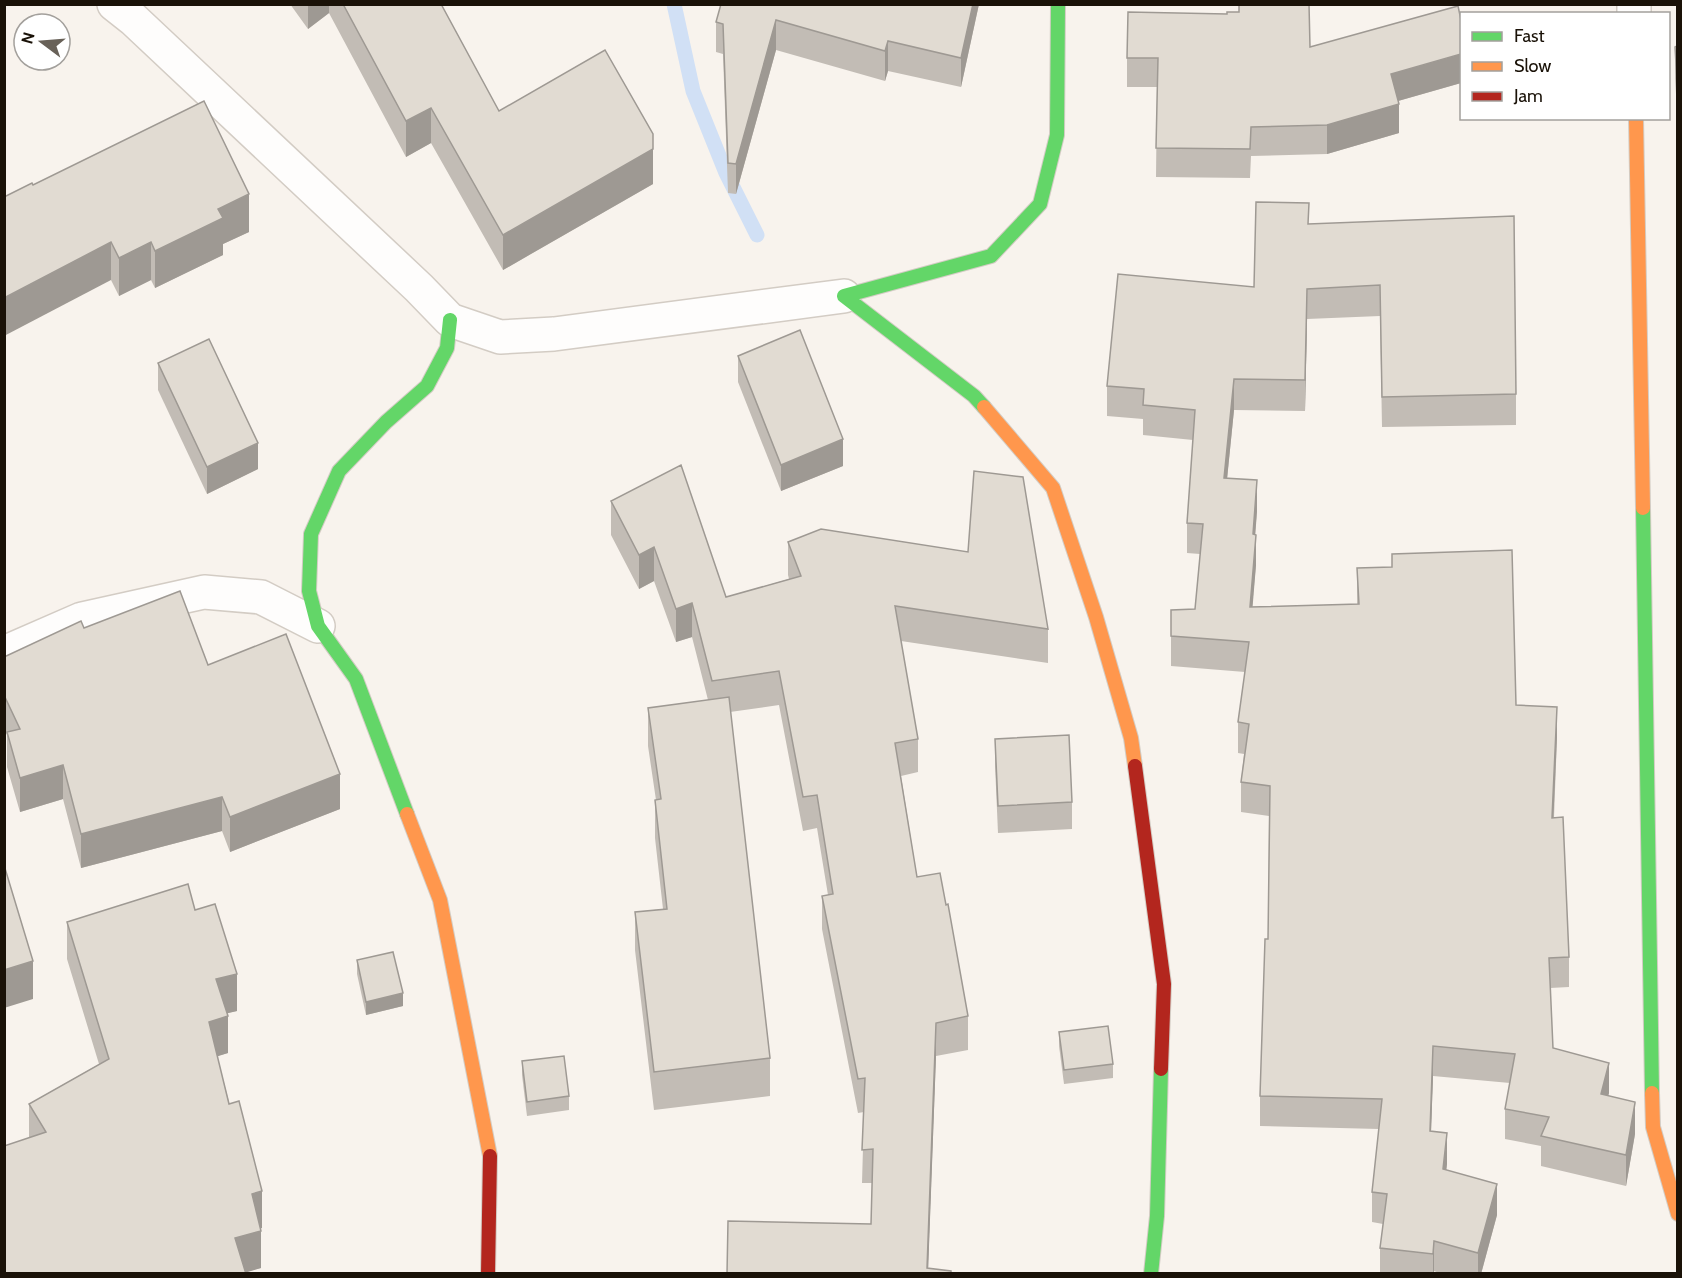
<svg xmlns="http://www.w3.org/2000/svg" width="1682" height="1278" viewBox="0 0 1682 1278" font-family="Cabin,sans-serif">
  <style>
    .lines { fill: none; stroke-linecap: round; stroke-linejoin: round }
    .stream { stroke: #d1e0f5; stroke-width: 15 }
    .street-casing { stroke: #d3ccc4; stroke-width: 36 }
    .fast-casing { stroke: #d3ccc4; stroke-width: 16 }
    .slow-casing { stroke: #d3ccc4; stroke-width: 16 }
    .jam-casing { stroke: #d3ccc4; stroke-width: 16 }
    .street { stroke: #fefdfc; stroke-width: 33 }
    .fast { stroke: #63d668; stroke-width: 14 }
    .slow { stroke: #ff974d; stroke-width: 14 }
    .jam { stroke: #b3261e; stroke-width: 14 }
    .wall { fill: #c2bcb5 }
    .shaded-wall { fill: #9e9993 }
    .building { fill: #e1dbd2; stroke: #9e9993; stroke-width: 1.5 }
  </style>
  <rect width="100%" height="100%" fill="#f8f3ed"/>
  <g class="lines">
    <path class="stream" d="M674 4 693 91 726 173 757 235"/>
    <g class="street-casing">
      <g id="street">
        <path d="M114 4 133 19 419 288 450 320 500 337 554 334 844 296"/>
        <path d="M1634 4V14"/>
        <path d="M4 653 82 619 204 592 261 597 318 626"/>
      </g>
    </g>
    <g class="fast-casing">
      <g id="fast">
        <path d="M984 407 974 396 844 296 991 256 1040 204 1057 135 1058 4"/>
        <path d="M1643 508 1652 1093"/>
        <path d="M407 814 356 679 318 626 309 591 311 534 339 471 386 422 427 386 447 348 450 320"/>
        <path d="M1151 1274 1157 1216 1161 1069"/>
      </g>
    </g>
    <g class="slow-casing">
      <g id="slow">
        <path d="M1636 118 1643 508"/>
        <path d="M984 407 1053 488 1096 617 1131 738 1135 766"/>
        <path d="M407 814 440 900 490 1156"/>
        <path d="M1652 1093 1653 1127 1678 1214"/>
      </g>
    </g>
    <g class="jam-casing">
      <g id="jam">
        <path d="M1135 766 1164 984 1161 1069"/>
        <path d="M488 1274 490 1156"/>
      </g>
    </g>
    <use href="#street" class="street"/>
    <use href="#fast" class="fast"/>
    <use href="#slow" class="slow"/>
    <use href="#jam" class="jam"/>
  </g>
  <g class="wall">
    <path d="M290 4H441L499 111 653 184 503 270 431 143 406 157 329 13 308 29Z"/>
    <path d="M979 4 961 87 888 71 885 81 776 50 736 194 728 193 723 54 716 52V22Z"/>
    <path d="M1239 12 1310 47 1461 83 1398 101 1399 133 1327 154 1251 156 1250 178 1156 177 1157 87H1127V58L1227 14Z"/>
    <path d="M1677 46V111L1675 78V47Z"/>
    <path d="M33 185 249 232 223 244V255L155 288 151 280 119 296 111 280Z"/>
    <path d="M1309 224 1516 394V425L1382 427 1380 316 1307 319 1305 411 1234 410 1227 479 1257 511 1255 534 1256 565 1252 607 1357 604V568L1516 705 1557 737 1554 818 1569 957V987L1550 988 1553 1048 1609 1093 1608 1095 1635 1134 1626 1186 1541 1166V1146L1505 1139V1109L1510 1083 1433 1076 1431 1131 1447 1164 1446 1170 1497 1215 1481 1274H1442L1434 1271V1274H1380V1248L1383 1224 1372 1222V1192L1379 1129 1260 1126V1096L1268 939 1269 816 1241 812V782L1244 754 1238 753V722L1245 672 1171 666V636L1195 609 1200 554 1187 553V523L1193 440 1143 435V419L1107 416V386L1254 287Z"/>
    <path d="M738 356 843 466 781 491 738 382Z"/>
    <path d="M158 363 258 469 207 494 158 390Z"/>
    <path d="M611 501 726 597 789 579 788 575V542L1048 629V663L901 641 918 739V772L901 776 917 877 968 1016V1050L936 1056 928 1269 727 1274 871 1224 872 1183H862L864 1112 858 1113 822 929V896L828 895 817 828 803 831 779 705 730 712 770 1058V1096L654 1110 635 950V912L663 909 655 838V800H656L648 746V708L708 700 692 637 676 642 654 581 639 589 611 535Z"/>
    <path d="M84 628 208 665 340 809 230 852 222 831 81 868 63 799 20 812 7 767V735L4 729V657Z"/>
    <path d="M995 739 1072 802V829L998 833 995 765Z"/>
    <path d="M195 910 237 1011 227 1013 228 1053 217 1056 262 1228H260L261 1268 245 1272 29 1137V1104L99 1064 67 959V922Z"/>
    <path d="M357 960 403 1006 366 1015 357 974Z"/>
    <path d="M1059 1032 1113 1064V1078L1064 1084 1059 1046Z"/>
    <path d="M522 1061 569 1096V1110L527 1116 522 1075Z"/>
  </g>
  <g class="shaded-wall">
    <path d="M308 4H329V13L308 29Z"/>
    <path d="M973 4H979L961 87V58Z"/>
    <path d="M776 20V50L736 194V164Z"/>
    <path d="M888 41V71L885 81V51Z"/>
    <path d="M1461 54V83L1391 103V74Z"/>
    <path d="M1399 104V133L1327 154V125Z"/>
    <path d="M431 108V143L406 157V121Z"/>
    <path d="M653 149V184L503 270V235Z"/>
    <path d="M249 194V232L223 244V255L155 288V251L218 209Z"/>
    <path d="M111 242V280L4 336V298Z"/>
    <path d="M151 242V280L119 296V258Z"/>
    <path d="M1307 289V319L1305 411V380Z"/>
    <path d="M1234 379V410L1224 509V478Z"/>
    <path d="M843 439V466L781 491V465Z"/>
    <path d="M258 443V469L207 494V467Z"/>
    <path d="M1257 480V511L1253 565V534Z"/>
    <path d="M1256 535V565L1250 638V607Z"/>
    <path d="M654 547V581L639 589V555Z"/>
    <path d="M692 603V637L676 642V609Z"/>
    <path d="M1557 707V737L1552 848V818Z"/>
    <path d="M63 765V799L20 812V778Z"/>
    <path d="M340 774V809L230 852V817Z"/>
    <path d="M222 797V831L81 868V834Z"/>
    <path d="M33 961V999L4 1008V970Z"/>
    <path d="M237 974V1011L216 1016V979Z"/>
    <path d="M403 993V1006L366 1015V1002Z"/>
    <path d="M228 1016V1053L209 1059V1022Z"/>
    <path d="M936 1023V1056L928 1274H927Z"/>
    <path d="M1433 1046V1076L1430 1162V1131Z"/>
    <path d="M1609 1063V1093L1601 1124V1094Z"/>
    <path d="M1635 1103V1134L1626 1186V1155Z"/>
    <path d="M1447 1133V1164L1443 1199V1169Z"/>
    <path d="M1497 1184V1215L1481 1274H1478V1253Z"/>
    <path d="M262 1191V1228L252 1231V1194Z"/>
    <path d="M261 1231V1268L241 1274 235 1238Z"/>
    <path d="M1434 1241V1274H1433V1254Z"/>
  </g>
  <g class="building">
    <path d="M343 4H441L499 111 605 50 653 134V149L503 235 431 108 406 121Z"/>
    <path d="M721 4H973L961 58 888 41 885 51 776 20 736 164 728 163 723 24 716 22Z"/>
    <path d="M1239 4H1309L1310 47 1458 6 1461 20V54L1391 74 1399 104 1327 125 1251 127 1250 149 1156 148 1158 58H1127L1128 12 1227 14V12H1239Z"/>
    <path d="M1677 46V80L1675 47Z"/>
    <path d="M204 101 249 194 218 209 223 218 155 251 151 242 119 258 111 242 4 298V197L32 183 33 185Z"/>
    <path d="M1256 202 1309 203 1308 224 1514 216 1516 394 1382 397 1380 285 1307 289 1305 380 1234 379 1224 478 1257 480 1253 534 1256 535 1250 607 1359 604 1357 568 1392 567V554L1512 550 1516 705 1557 707 1552 818 1563 817 1569 957 1549 958 1553 1048 1609 1063 1601 1094 1635 1102V1103L1626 1155 1541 1136 1549 1117 1505 1109 1515 1054 1433 1046 1430 1131 1447 1133 1443 1169 1497 1184 1478 1253 1434 1241 1433 1254 1380 1248 1387 1194 1372 1192 1382 1099 1260 1096 1265 939H1268L1270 786 1241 782 1249 724 1238 722 1249 642 1171 636V610L1195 609 1203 524 1187 523 1195 410 1143 405 1144 389 1107 386 1118 274 1254 287Z"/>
    <path d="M800 330 843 439 781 465 738 356Z"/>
    <path d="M209 339 258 443 207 467 158 363Z"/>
    <path d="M681 465 726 597 801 576 788 542 821 529 968 552 974 471 1023 477 1048 629 895 606 918 739 895 743 917 877 940 873 946 905 948 904 968 1016 936 1023 927 1268 951 1271V1274H727L728 1221 871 1224 873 1149 862 1150 865 1078 858 1079 822 896 833 894 817 795 803 797 779 671 712 681 692 603 676 609 654 547 639 555 611 501Z"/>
    <path d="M180 591 208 665 286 634 340 774 230 817 222 797 81 834 63 765 20 778 7 732 20 729 4 695V657L81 621 84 628Z"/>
    <path d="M729 697 770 1058 654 1072 635 912 667 909 655 800 661 799 648 708Z"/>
    <path d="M1069 735 1072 802 998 806 995 739Z"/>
    <path d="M4 865 33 961 4 970Z"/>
    <path d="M188 884 195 910 215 904 237 974 216 979 228 1016 209 1022 229 1104 239 1101 262 1191 252 1194 261 1231 235 1238 246 1274H4V1146L46 1132 29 1104 109 1059 67 922Z"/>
    <path d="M393 952 403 993 366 1002 357 960Z"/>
    <path d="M1108 1026 1113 1064 1064 1070 1059 1032Z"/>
    <path d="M564 1056 569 1096 527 1102 522 1061Z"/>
  </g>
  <rect width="1682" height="1278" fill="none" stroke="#1a1208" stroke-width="12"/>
  <rect x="1460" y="12" width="210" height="108" fill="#ffffff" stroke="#a3a09c" stroke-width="1.5"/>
  <rect x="1472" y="32" width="30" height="9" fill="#63d668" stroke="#a3a09c" stroke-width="1.5"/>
  <text x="1514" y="42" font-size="18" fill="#1a1208">Fast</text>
  <rect x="1472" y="62" width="30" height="9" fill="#ff974d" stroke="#a3a09c" stroke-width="1.5"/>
  <text x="1514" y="72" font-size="18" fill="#1a1208">Slow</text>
  <rect x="1472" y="92" width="30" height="9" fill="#b3261e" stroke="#a3a09c" stroke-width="1.5"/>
  <text x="1514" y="102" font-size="18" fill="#1a1208">Jam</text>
  <g transform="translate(42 42) rotate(286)"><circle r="28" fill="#ffffff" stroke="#a3a09c" stroke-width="1.5"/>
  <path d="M0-4.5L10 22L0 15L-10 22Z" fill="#686158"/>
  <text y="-9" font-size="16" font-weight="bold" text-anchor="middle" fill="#1a1208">N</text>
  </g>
</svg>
